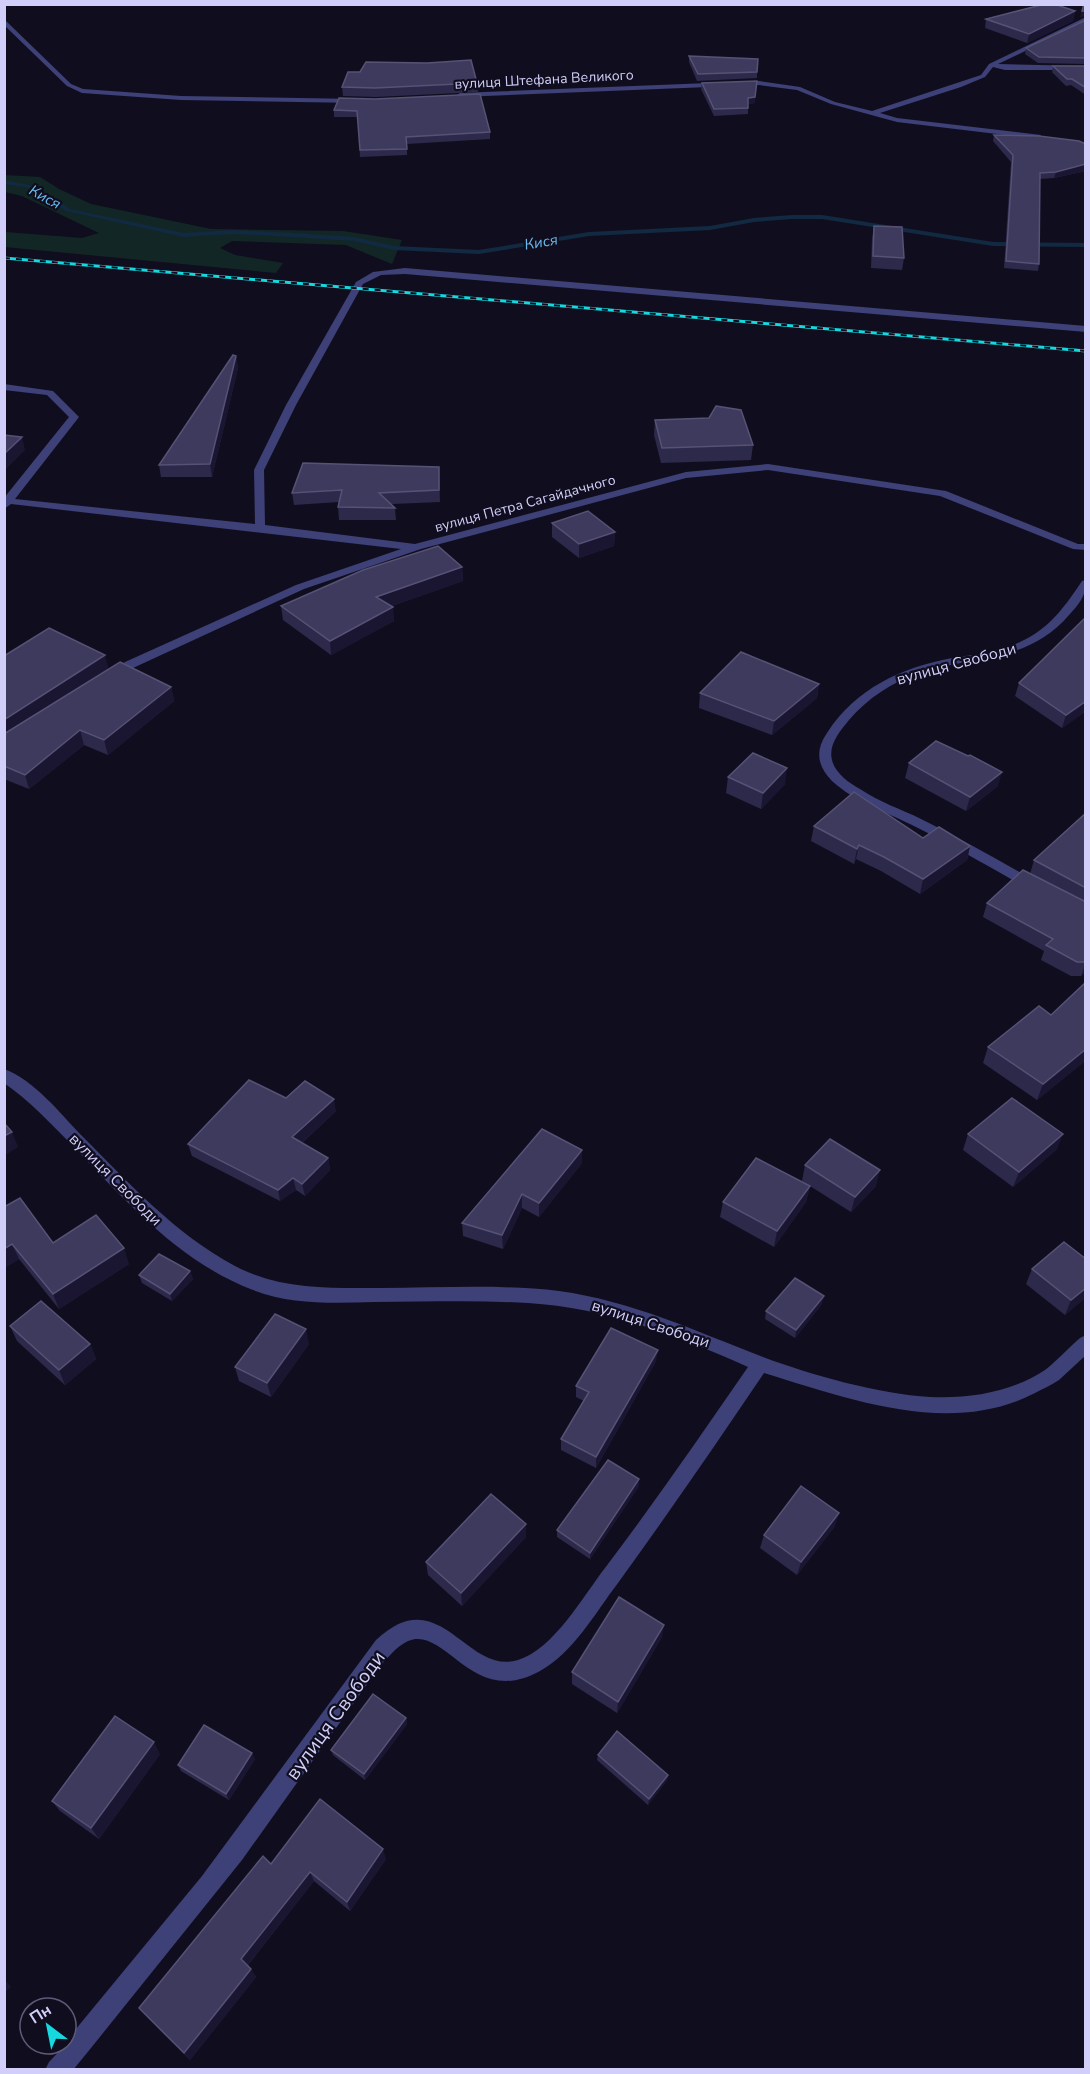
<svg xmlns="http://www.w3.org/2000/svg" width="1090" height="2074" viewBox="0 0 1090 2074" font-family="'Nunito Sans',sans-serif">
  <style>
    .green { fill: #122725 }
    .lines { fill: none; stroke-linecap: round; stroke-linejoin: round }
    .stream { fill: #122942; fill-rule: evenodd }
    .street { fill: #3e4078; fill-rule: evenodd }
    .rail-casing { stroke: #16d9df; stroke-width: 3 }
    .rail { stroke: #100e1e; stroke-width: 2; stroke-dasharray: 6; stroke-linecap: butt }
    .wall { fill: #2c294a }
    .shaded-wall { fill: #1a1631 }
    .building { fill: #3e3a5d; stroke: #555276; stroke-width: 1.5 }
    .labels { text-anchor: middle; stroke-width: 4.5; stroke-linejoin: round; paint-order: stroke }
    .far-street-label { font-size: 14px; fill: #d1cffa; stroke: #100e1e }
    .far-water-label { font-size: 15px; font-style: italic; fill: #68baf0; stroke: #100e1e }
    .street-label { font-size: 16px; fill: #d1cffa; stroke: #100e1e }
    .near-street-label { font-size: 20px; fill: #d1cffa; stroke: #100e1e }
  </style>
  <rect width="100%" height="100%" fill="#100e1e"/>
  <path class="green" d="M4 175 40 177 59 189 91 204 211 229 343 231 402 240 392 264 346 245 232 241 220 248 235 255 283 263 276 273 5 247V232L82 238 99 233 22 196 5 192Z"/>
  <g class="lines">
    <path class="stream" d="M4 180 35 186 70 209 184 233 234 230 293 233 354 237 394 246 479 250 589 232 710 226 754 218 792 215H822L993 242 1086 243V247L993 246 822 219H792L754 222 710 230 589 236 479 254 394 250 354 241 293 237 234 234 184 237 66 211 31 188 4 184Z"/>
    <g class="street">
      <path d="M1086 17V22L998 64 1086 66V70H1005L993 67 985 77 961 87 880 113 897 118 1041 135 1038 139 897 122 831 104 797 90 759 85 460 97 457 95 460 93 759 81 800 87 835 102 872 111 981 75 989 64Z"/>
      <path d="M4 19 71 84 83 89 181 96 358 99 361 101 358 103 181 100 82 93 67 86 4 25Z"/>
      <path d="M405 268 1086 326V332L405 274 381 275 363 284 296 405 264 470 265 525 415 544 686 472 768 464 946 491 1078 544H1086V550L1073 549 940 496 768 470 686 478 421 549 304 589 133 668 117 679H109V673L125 662 296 585 401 549 11 504 4 509V498L69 417 47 395 4 390V384L53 391 79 417 15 499 255 524 254 470 286 405 356 282 373 272Z"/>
      <path d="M1086 580C1086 596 1080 603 1069 615 1028 663 975 655 920 673 892 682 868 698 849 720 840 731 828 745 832 760 835 773 849 783 860 789 879 802 901 809 921 819 960 838 998 860 1037 882L1039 885 1037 888H1027C989 867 951 844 912 825 884 811 855 802 832 781 817 766 815 750 827 733 856 688 901 668 952 658 976 654 1000 652 1022 641 1050 628 1066 605 1082 581Z"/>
      <path d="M4 1069C34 1080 60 1113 81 1135 128 1182 175 1234 235 1266 281 1290 329 1288 380 1288 439 1288 500 1284 559 1291 632 1301 695 1331 763 1357 811 1375 879 1394 930 1397 969 1399 1012 1392 1045 1370 1057 1361 1068 1348 1080 1338L1086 1335V1355C1077 1363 1068 1372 1059 1380 1052 1385 1042 1389 1035 1393 950 1437 849 1399 764 1373 716 1444 668 1514 618 1583 595 1613 574 1652 540 1671 472 1709 446 1625 408 1641 396 1647 387 1658 378 1669L242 1860 91 2048 73 2070H45L49 2062 66 2044V2041L202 1876 376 1640C440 1579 466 1676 518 1660 553 1650 584 1595 605 1568 655 1502 701 1435 748 1367 677 1335 606 1308 528 1303 477 1300 425 1302 374 1302 333 1303 292 1305 253 1290 179 1262 125 1200 71 1144 50 1123 29 1100 4 1083Z"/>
    </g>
    <g class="rail-casing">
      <path id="rail" d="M4 258 1086 351"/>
    </g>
    <use href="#rail" class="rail"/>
  </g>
  <g class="wall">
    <path d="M1075 11 1073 21 1027 43 985 28 986 19Z"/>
    <path d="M1086 20V64L1038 63 1025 54 1026 48Z"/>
    <path d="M689 56 757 72V78L697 81 689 62Z"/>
    <path d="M1053 66H1086V95L1071 85 1066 86 1052 72Z"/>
    <path d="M477 83 478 92 376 97 343 96 342 87Z"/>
    <path d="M702 83 755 103 748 104V114L714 116 701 89Z"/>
    <path d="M339 98 490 132V139L407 144V155L360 157 358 117H334V110Z"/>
    <path d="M994 135 1086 144V171L1054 178 1040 179 1039 264 1038 271 1004 268 1011 162 993 141Z"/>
    <path d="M874 226 904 258 902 270 871 268 872 238Z"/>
    <path d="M236 356 238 368 212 477H161L159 465Z"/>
    <path d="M655 420 753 445 751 460 661 463 654 435Z"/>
    <path d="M439 467 440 502 392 504 395 508 396 520H339L338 507 339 502 294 505 292 493Z"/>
    <path d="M552 523 615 532 614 546 579 558 552 537Z"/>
    <path d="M462 567 463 581 392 606 394 621 331 655 283 620 281 606Z"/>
    <path d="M4 656 109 669 171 687 174 701 108 755 84 745 29 789 4 779Z"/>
    <path d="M1019 683 1086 711 1062 728 1015 696Z"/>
    <path d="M819 684 817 698 772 735 699 708 700 693Z"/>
    <path d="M909 763 998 786 966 811 905 778Z"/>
    <path d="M728 777 785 784 761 809 726 793Z"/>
    <path d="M1086 813V971L1081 976H1071L1041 960 1044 951 983 917 987 903 1030 874 1034 860Z"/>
    <path d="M814 826 923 838 970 846 967 860 920 894 881 871 856 859 854 864 811 841Z"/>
    <path d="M1086 982V1060L1037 1100 983 1063 988 1047 1051 1015Z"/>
    <path d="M286 1098 336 1111 302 1143 328 1158 330 1170 305 1196 296 1190 280 1201 192 1156 188 1144Z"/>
    <path d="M968 1134 1057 1149 1013 1187 963 1150Z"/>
    <path d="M582 1163 539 1217 522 1208 503 1249 463 1236 462 1223Z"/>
    <path d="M805 1165 876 1186 851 1212 802 1181Z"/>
    <path d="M810 1186 806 1202 774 1247 720 1217 723 1202Z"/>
    <path d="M4 1207 53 1243 129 1264 59 1309 19 1259 4 1268Z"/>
    <path d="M1086 1259V1297L1065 1315 1026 1284 1032 1269Z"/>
    <path d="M190 1271 193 1279 172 1301 142 1283 139 1275Z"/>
    <path d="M822 1304 795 1338 765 1319 766 1311Z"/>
    <path d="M10 1326 90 1344 96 1359 65 1385 17 1341Z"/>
    <path d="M309 1344 271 1397 239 1381 235 1367Z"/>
    <path d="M656 1361 596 1468 561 1450V1439L584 1401 576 1397V1386Z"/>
    <path d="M639 1486 590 1559 557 1537V1530Z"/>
    <path d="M526 1524V1537L462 1606 428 1575 426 1562Z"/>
    <path d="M835 1526 797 1575 760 1548 764 1535Z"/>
    <path d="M662 1637 617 1713 572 1684V1672Z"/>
    <path d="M406 1718 407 1724 365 1780 333 1755 331 1750Z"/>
    <path d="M160 1754 99 1839 60 1811 52 1801Z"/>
    <path d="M598 1755 668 1775 667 1780 648 1805 597 1760Z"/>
    <path d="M255 1759 229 1800 181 1771 178 1765Z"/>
    <path d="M386 1859 350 1911 314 1881 248 1965 256 1977 190 2060 139 2008 271 1864Z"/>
  </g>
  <g class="shaded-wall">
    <path d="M1075 11 1073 21 1027 43 1029 34Z"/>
    <path d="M1082 11H1086V16L1080 17Z"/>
    <path d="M755 97V103L748 104V98Z"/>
    <path d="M1086 164V171L1054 178 1056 172Z"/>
    <path d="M236 356 238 368 212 477 210 464Z"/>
    <path d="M22 437 25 450 4 471V454Z"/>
    <path d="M615 532 614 546 579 558V544Z"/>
    <path d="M462 567 463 581 378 611 376 597Z"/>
    <path d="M393 607 394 621 331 655 330 641Z"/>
    <path d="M105 655 109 670 4 737V720Z"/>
    <path d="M819 684 817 698 772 735 774 721Z"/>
    <path d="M171 687 174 701 108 755 104 740Z"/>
    <path d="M1086 701V711L1062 728 1066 715Z"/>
    <path d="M80 730 84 745 29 789 25 775Z"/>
    <path d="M787 768 785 784 761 809 763 793Z"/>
    <path d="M1002 772 998 786 966 811 970 797Z"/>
    <path d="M859 845 856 859 854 864 857 849Z"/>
    <path d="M970 846 967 860 920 894 923 879Z"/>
    <path d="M1086 963V971L1081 976Z"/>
    <path d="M1086 1049V1060L1037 1100 1043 1084Z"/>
    <path d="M334 1099 336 1111 295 1149 292 1137Z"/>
    <path d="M12 1132 18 1147 4 1156V1136Z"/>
    <path d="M1063 1134 1057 1149 1013 1187 1019 1172Z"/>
    <path d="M582 1150V1163L539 1217V1203Z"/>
    <path d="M328 1158 330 1170 305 1196 302 1184Z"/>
    <path d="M880 1170 876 1186 851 1212 855 1197Z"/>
    <path d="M293 1178 296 1190 280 1201 278 1190Z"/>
    <path d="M810 1186 806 1202 774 1247 777 1231Z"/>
    <path d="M522 1194V1208L503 1249 502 1235Z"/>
    <path d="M12 1244 19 1259 4 1268V1249Z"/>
    <path d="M124 1248 129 1264 59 1309 53 1294Z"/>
    <path d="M190 1271 193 1279 172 1301 170 1294Z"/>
    <path d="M1086 1288V1297L1065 1315 1071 1300Z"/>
    <path d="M824 1296 822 1304 795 1338 796 1330Z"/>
    <path d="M306 1329 309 1344 271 1397 267 1383Z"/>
    <path d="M90 1344 96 1359 65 1385 59 1370Z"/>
    <path d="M658 1350 656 1361 596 1468V1457Z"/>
    <path d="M639 1479V1486L590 1559V1553Z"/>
    <path d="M839 1513 835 1526 797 1575 801 1562Z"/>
    <path d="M526 1524V1537L462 1606 461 1593Z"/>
    <path d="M664 1625 662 1637 617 1713 618 1702Z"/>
    <path d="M406 1718 407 1724 365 1780 364 1774Z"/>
    <path d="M154 1742 160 1754 99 1839 91 1828Z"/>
    <path d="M252 1753 255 1759 229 1800 226 1794Z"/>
    <path d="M668 1775 667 1780 648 1805 649 1799Z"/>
    <path d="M383 1849 386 1859 350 1911 347 1902Z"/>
    <path d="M310 1872 314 1881 246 1967 241 1959Z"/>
    <path d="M251 1969 256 1977 190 2060 184 2053Z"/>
    <path d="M4 1979 11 1987 4 1993Z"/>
  </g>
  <g class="building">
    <path d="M1045 4H1054L1075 11 1029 34 986 19Z"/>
    <path d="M1084 4H1086V11H1082Z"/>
    <path d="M1086 20V58L1039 57 1026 48Z"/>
    <path d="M689 56 758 59 757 72 698 74Z"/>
    <path d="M471 60 477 83 375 88 342 87 348 72H360L366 62 427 63Z"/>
    <path d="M1053 66H1086V88L1072 79H1067Z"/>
    <path d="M757 81 755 97 748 98V108L714 109 702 83Z"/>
    <path d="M480 94 490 132 406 137 407 149 360 150 357 111 334 110 339 98 375 99Z"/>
    <path d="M994 135 1039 136 1079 141 1086 144V164L1056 172 1040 173 1039 264 1006 261 1013 155Z"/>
    <path d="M874 226 902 227 904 258 873 256Z"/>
    <path d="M233 355 236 356 210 464 159 465Z"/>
    <path d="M716 406 741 410 753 445 662 448 655 420 709 418Z"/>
    <path d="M4 435 22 437 4 454Z"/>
    <path d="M303 463 439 467V490L379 493 395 508 338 507 342 490 292 493Z"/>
    <path d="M588 511 615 532 579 544 552 523Z"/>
    <path d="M438 546 462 567 376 597 393 607 330 641 281 606 363 570Z"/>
    <path d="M1086 617V701L1066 715 1019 683Z"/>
    <path d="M49 628 105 655 4 720V656Z"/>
    <path d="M741 652 819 684 774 721 700 693Z"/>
    <path d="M120 662 171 687 104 740 80 730 25 775 4 766V734Z"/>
    <path d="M936 741 968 756 970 755 1002 772 970 797 909 763Z"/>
    <path d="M753 753 787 768 763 793 728 777Z"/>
    <path d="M854 792 923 838 939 827 970 846 923 879 884 857 859 845 857 849 814 826Z"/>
    <path d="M1086 813V888L1034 860Z"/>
    <path d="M1023 870 1086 902V962H1077L1046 945 1053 939 987 903Z"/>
    <path d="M1086 982V1049L1043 1084 988 1047 1039 1006 1051 1015Z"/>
    <path d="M249 1080 286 1098 305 1081 334 1099 292 1137 328 1158 302 1184 293 1178 278 1190 188 1144Z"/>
    <path d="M1012 1098 1063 1134 1019 1172 968 1134Z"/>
    <path d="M4 1123 12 1132 4 1136Z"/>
    <path d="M542 1129 582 1150 539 1203 522 1194 502 1235 462 1223Z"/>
    <path d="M830 1139 880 1170 855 1197 805 1165Z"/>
    <path d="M756 1158 810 1186 777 1231 723 1202Z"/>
    <path d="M20 1198 53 1243 96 1215 124 1248 53 1294 12 1244 4 1249V1207Z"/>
    <path d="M1064 1242 1086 1259V1288L1071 1300 1032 1269Z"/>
    <path d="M159 1254 190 1271 170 1294 139 1275Z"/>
    <path d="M795 1278 824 1296 796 1330 766 1311Z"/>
    <path d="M41 1301 90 1344 59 1370 10 1326Z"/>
    <path d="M275 1314 306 1329 267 1383 235 1367Z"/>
    <path d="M611 1328 658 1350 596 1457 561 1439 589 1392 576 1386Z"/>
    <path d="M608 1460 639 1479 590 1553 557 1530Z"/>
    <path d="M801 1486 839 1513 801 1562 764 1535Z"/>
    <path d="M491 1494 526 1524 461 1593 426 1562Z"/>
    <path d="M619 1597 664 1625 618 1702 572 1672Z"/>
    <path d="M373 1694 406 1718 364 1774 331 1750Z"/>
    <path d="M115 1716 154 1742 91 1828 52 1801Z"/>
    <path d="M204 1725 252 1753 226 1794 178 1765Z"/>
    <path d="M617 1731 668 1775 649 1799 598 1755Z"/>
    <path d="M320 1799 383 1849 347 1902 310 1872 241 1959 251 1969 184 2053 139 2008 263 1856 271 1864Z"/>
  </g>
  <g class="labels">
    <g class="far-street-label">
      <text transform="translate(544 79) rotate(-3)" y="5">вулиця Штефана Великого</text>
      <text transform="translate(525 503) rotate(-15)" y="5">вулиця Петра Сагайдачного</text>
    </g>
    <g class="far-water-label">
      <text transform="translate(45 197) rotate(29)" y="5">Кися</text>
      <text transform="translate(541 242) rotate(-10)" y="5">Кися</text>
    </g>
    <g class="street-label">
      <text transform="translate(956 663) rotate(-15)" y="6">вулиця Свободи</text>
      <text transform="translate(116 1179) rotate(45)" y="6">вулиця Свободи</text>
      <text transform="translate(651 1323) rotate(18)" y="6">вулиця Свободи</text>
    </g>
    <g class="near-street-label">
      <text transform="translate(335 1715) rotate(-54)" y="7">вулиця Свободи</text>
    </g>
  </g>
  <rect width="1090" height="2074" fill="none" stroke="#d1cffa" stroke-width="12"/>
  <g transform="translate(48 2026) rotate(328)"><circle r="28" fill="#100e1e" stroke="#5d5b76" stroke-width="1.5"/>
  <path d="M0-4.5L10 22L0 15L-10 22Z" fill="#16d9df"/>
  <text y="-9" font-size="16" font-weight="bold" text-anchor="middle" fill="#d1cffa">Пн</text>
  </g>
</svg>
